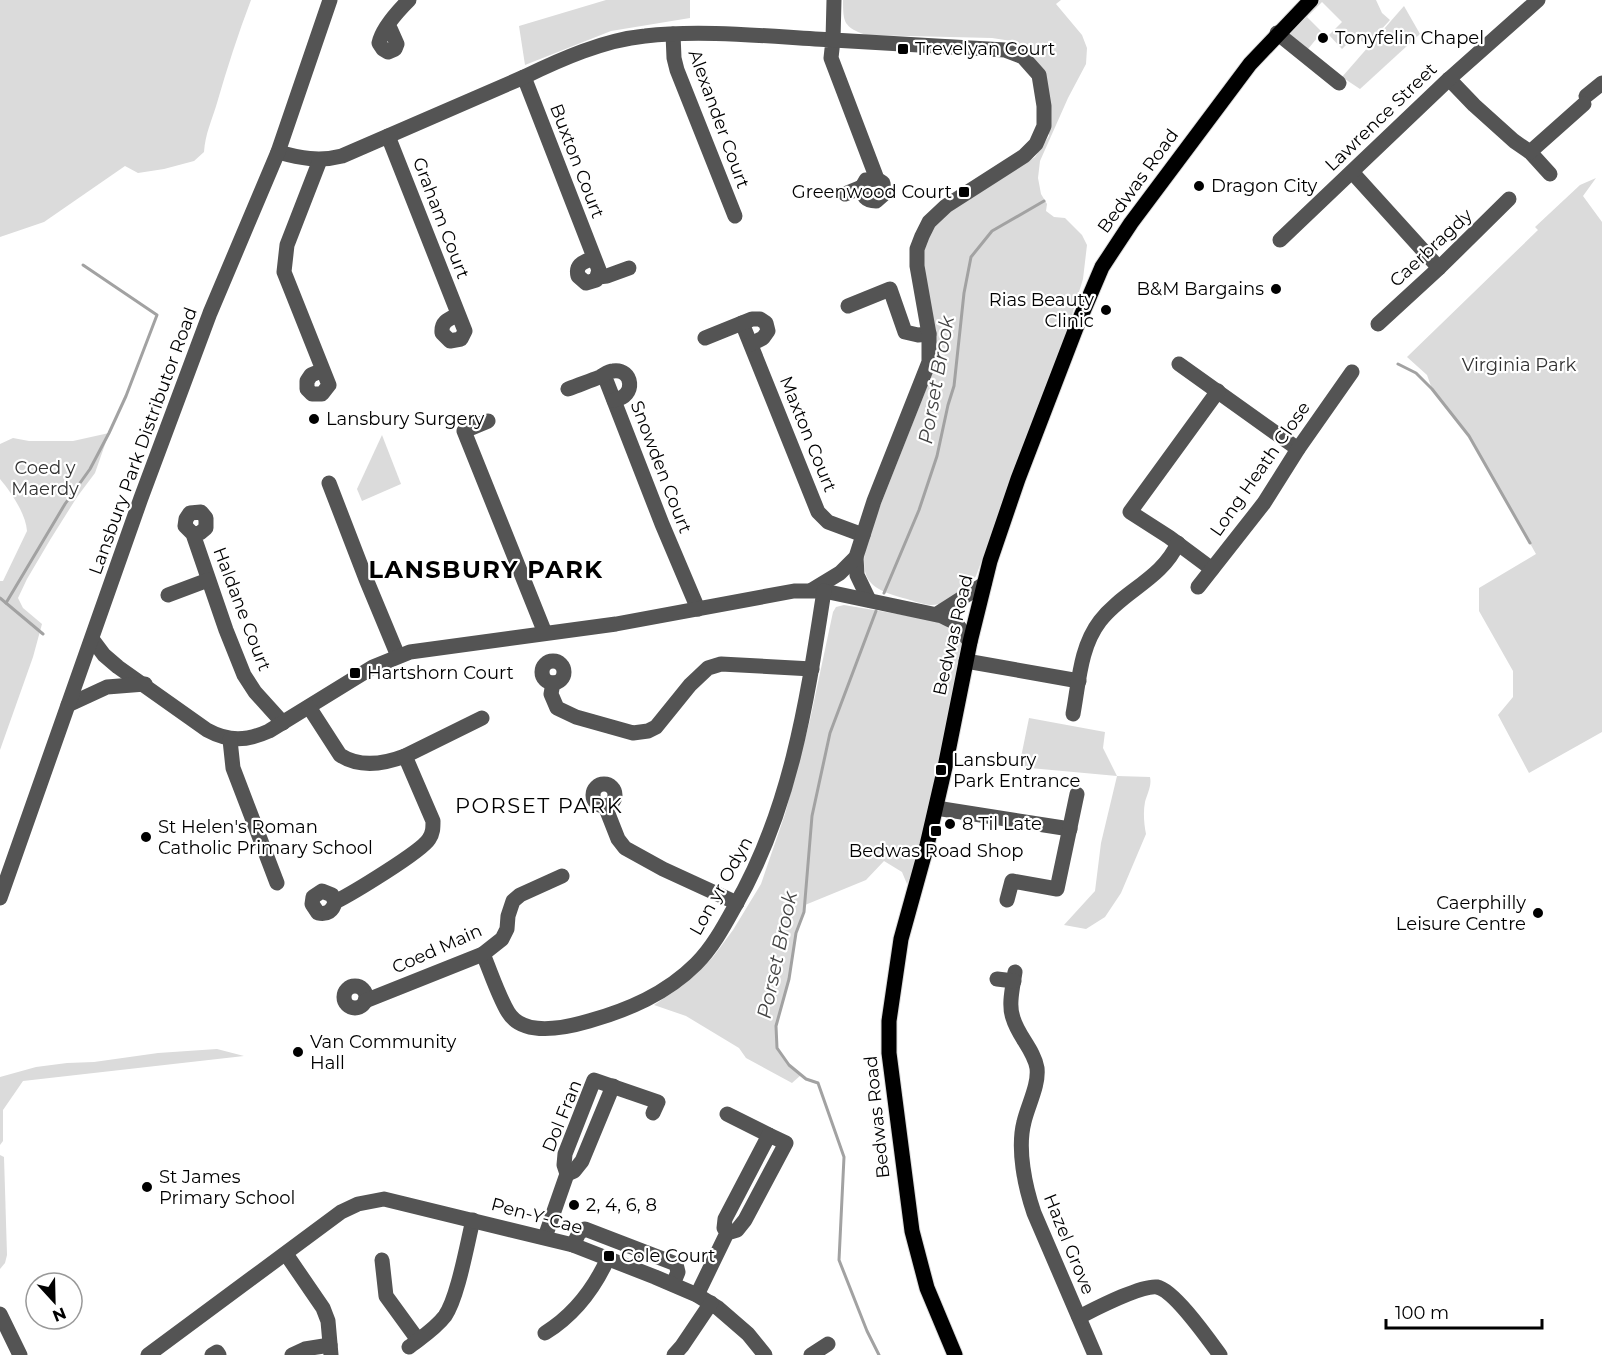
<svg xmlns="http://www.w3.org/2000/svg" width="1602" height="1355" viewBox="0 0 1602 1355" font-family="Montserrat,sans-serif">
  <style>
    .green { fill: #dbdbdb }
    .lines { fill: none; stroke-linecap: round; stroke-linejoin: round }
    .stream { stroke: #a2a2a2; stroke-width: 3 }
    .major-casing { stroke: #dbdbdb; stroke-width: 17 }
    .minor { stroke: #545454; stroke-width: 15 }
    .major { stroke: #000; stroke-width: 15 }
    .poi-dot { fill: #000; stroke: #fff; stroke-width: 2 }
    .labels { text-anchor: middle; stroke-width: 4.5; stroke-linejoin: round; paint-order: stroke }
    .poi-label { font-size: 18px; fill: #000; stroke: #fff; text-anchor: start }
    .street-label { font-size: 18px; fill: #000; stroke: #fff }
    .park-label { font-size: 18px; fill: #323232; stroke: #fff }
    .water-label { font-size: 20px; font-style: italic; fill: #434343; stroke: #fff }
    .quarter-label { font-size: 21px; letter-spacing: 1.5px; fill: #000; stroke: #fff }
    .district-label { font-size: 24px; font-weight: bold; letter-spacing: 1.5px; fill: #000; stroke: #fff }
  </style>
  <rect width="100%" height="100%" fill="#fff"/>
  <g class="green">
    <path d="M0 0H251C238 34 227 68 217 103 212 120 205 134 204 152L194 161 164 169 138 173 125 166 44 222 0 237Z"/>
    <path d="M606 0H690V18L611 31 525 65 519 26Z"/>
    <path d="M843 0H1061L1056 4 1082 35 1087 48 1086 64 1068 98 1040 161 1038 178 1041 194 1047 204 1046 211 1054 217 1065 218 1082 235 1087 245 1083 279 1066 334 976 576C965 590 949 606 930 605 921 604 911 600 903 598 867 588 860 579 866 542L932 374 922 252 937 220 1035 157 1049 136V122L1035 62 1018 42 992 38 866 35C844 27 843 23 843 0Z"/>
    <path d="M1320 0H1376L1382 13 1390 20 1366 46 1356 35 1342 49 1329 35 1342 22 1322 2 1307 17 1322 32 1308 49 1291 35 1290 30Z"/>
    <path d="M1404 6 1420 34 1360 89 1342 77Z"/>
    <path d="M1596 178 1583 196 1602 222V732L1529 773 1498 715 1513 697V671L1479 611V588L1536 554 1469 436 1432 389 1427 375 1407 357 1538 230 1535 227 1580 185Z"/>
    <path d="M109 433 95 473 77 497 50 540 27 579 18 598 23 608 42 624 33 657 0 750V581H3L27 531C26 514 11 492 0 479V444L13 438 29 441H73Z"/>
    <path d="M382 435 401 484 362 501 357 489Z"/>
    <path d="M844 605 939 621 960 637 963 649 949 710 930 805 914 869 907 884 902 872 884 861 866 880 805 905 804 912 796 933 789 979 776 1026 777 1048 789 1065 801 1075 792 1083 746 1058 739 1048 686 1016 654 1005 682 986 713 957 733 930 761 884 785 814 810 720 833 612 836 607Z"/>
    <path d="M1029 718 1105 732 1103 748 1117 776 1150 777C1152 786 1147 794 1145 802 1143 812 1144 824 1146 834L1121 893 1105 917 1086 929 1064 925 1095 891 1101 843 1117 776 1019 767Z"/>
    <path d="M217 1049 244 1056 23 1081 3 1110V1141L0 1145V1077L36 1067 67 1063 94 1062 158 1053Z"/>
    <path d="M0 1155 4 1157 7 1255 5 1263 0 1269Z"/>
  </g>
  <g class="lines">
    <g class="stream">
      <path d="M1398 364 1416 373 1432 389 1469 436 1530 543"/>
      <path d="M884 593 919 510 937 456 948 405 954 386 964 293 971 257 992 231 1044 201"/>
      <path d="M0 598 43 634"/>
      <path d="M6 603 65 504 90 469 109 433 126 396 157 315 83 265"/>
      <path d="M876 611 830 733 812 816 804 912 796 933 789 979 776 1026 777 1048 789 1065 806 1079 818 1083 844 1157 839 1260 867 1331 879 1355"/>
    </g>
    <g class="major-casing">
      <path id="major" d="M955 1355 927 1288 912 1231 889 1053V1021L901 939 927 845 945 767 970 642 990 561 1018 479 1076 328 1102 267 1131 223 1250 64 1311 0"/>
    </g>
    <g class="minor">
      <path d="M389 26 397 44 395 49 388 52 383 49 379 43C382 29 398 11 409 0"/>
      <path d="M1277 33 1339 83"/>
      <path d="M673 34 674 58 677 70 735 216"/>
      <path d="M524 77 599 270 596 280 586 283 578 276C575 264 584 262 593 258"/>
      <path d="M1449 79 1474 105 1514 141 1530 152 1550 174"/>
      <path d="M1586 96 1602 83"/>
      <path d="M388 136 465 331 461 339 450 341 442 333C441 321 449 319 458 315"/>
      <path d="M278 152C300 158 319 162 342 156L524 77C561 59 604 40 645 36 703 29 773 37 833 40L831 58 877 179 866 180 862 187C862 196 866 201 876 201L884 194 883 183 877 179"/>
      <path d="M1530 152 1584 104"/>
      <path d="M320 160 287 245 284 272 329 385 322 394H312L307 389V381L311 375 323 370"/>
      <path d="M1352 172 1439 268"/>
      <path d="M845 194 862 187"/>
      <path d="M1280 240 1449 79 1538 0"/>
      <path d="M598 277 607 276 629 268"/>
      <path d="M848 306 890 289 905 332 918 335 929 334"/>
      <path d="M742 323 818 512 828 522 863 535"/>
      <path d="M1378 324 1439 268 1509 199"/>
      <path d="M705 338 752 319H760L766 323 768 331 763 338 751 344"/>
      <path d="M1179 364 1298 449"/>
      <path d="M604 375 662 524 698 609"/>
      <path d="M568 389C579 385 589 381 600 377 604 375 608 371 613 371 633 368 637 397 614 400"/>
      <path d="M488 421 464 431 545 633"/>
      <path d="M329 483 366 579 398 656"/>
      <path d="M193 534 200 533 206 528V518L201 512 190 513 186 519 185 526 193 534 226 630 244 675 255 692 283 723"/>
      <path d="M856 557 857 575 869 600"/>
      <path d="M1212 569 1169 537 1130 512 1218 391"/>
      <path d="M1198 587 1264 503 1298 449 1352 372"/>
      <path d="M812 590 840 573 856 557 874 501 929 362V334L917 266V249L922 236 929 222 946 206 1024 156 1036 144 1044 126V106L1039 75 1023 57 1005 50 833 40 834 0"/>
      <path d="M168 595 208 580"/>
      <path d="M937 614 984 584"/>
      <path d="M92 639 104 655 118 667 207 730C229 742 247 741 269 731L373 667 410 652 616 624 794 591H824L942 616 956 623 970 642"/>
      <path d="M966 661 1079 681"/>
      <circle cx="553" cy="672" r="11"/>
      <path d="M553 683 551 694 557 708 576 717 633 733 648 731 656 727 690 685 708 668 721 664 812 669"/>
      <path d="M68 705 107 687 145 684"/>
      <path d="M309 707 340 755C360 768 384 764 405 756L433 821C433 828 433 833 429 839 421 852 351 894 335 902L332 895 322 891 313 897 312 904 318 913C327 915 333 911 335 902"/>
      <path d="M1073 714C1079 682 1080 647 1100 621 1123 591 1162 579 1178 543"/>
      <path d="M230 740 233 768 277 883"/>
      <path d="M405 756 482 718"/>
      <circle cx="604" cy="795" r="11"/>
      <path d="M605 806 618 839 625 848 663 869 737 903"/>
      <path d="M936 808 1070 829"/>
      <path d="M0 898 141 498 210 313 278 152 330 0"/>
      <path d="M1007 900 1012 881 1057 889 1077 794"/>
      <path d="M483 954C491 973 498 995 508 1012 523 1037 565 1028 589 1021 628 1010 666 994 696 964 712 948 723 928 734 908 791 810 807 701 824 591"/>
      <path d="M1015 972C1013 986 1008 1005 1013 1018 1018 1036 1034 1050 1037 1068 1039 1085 1028 1105 1024 1122 1017 1149 1025 1187 1034 1213L1095 1355"/>
      <path d="M997 979 1014 981"/>
      <circle cx="355" cy="997" r="11"/>
      <path d="M365 1001 483 954 502 939 507 929 508 916 513 901 520 895 562 876"/>
      <path d="M727 1114 769 1135"/>
      <path d="M567 1174 574 1171 582 1161 613 1086"/>
      <path d="M545 1237 567 1174 564 1165 565 1154 594 1080 658 1102 653 1113"/>
      <path d="M573 1245 579 1233 585 1229 676 1264 678 1272 673 1284"/>
      <path d="M286 1254 323 1308 328 1321 331 1355"/>
      <path d="M382 1260 386 1296 418 1340"/>
      <path d="M697 1295 727 1233 724 1228 725 1219 769 1135 786 1143 745 1220 737 1230 727 1233"/>
      <path d="M0 1314 20 1355"/>
      <path d="M1079 1317C1095 1309 1141 1285 1157 1287 1174 1290 1209 1340 1220 1355"/>
      <path d="M545 1333C574 1315 594 1289 608 1258"/>
      <path d="M409 1347C422 1337 435 1329 445 1316 458 1297 467 1244 473 1220"/>
      <path d="M148 1355 341 1212 358 1204 384 1199 573 1245 655 1277 697 1295 718 1308 748 1334 765 1355"/>
      <path d="M212 1355 217 1352 219 1355"/>
      <path d="M292 1355 305 1349 330 1345"/>
      <path d="M674 1355 682 1346 711 1303"/>
      <path d="M811 1355 828 1344"/>
    </g>
    <use href="#major" class="major"/>
  </g>
  <g class="poi-dot">
    <circle cx="1323" cy="38" r="6"/>
    <rect x="897" y="43" width="12" height="12" rx="3"/>
    <circle cx="1199" cy="186" r="6"/>
    <rect x="958" y="186" width="12" height="12" rx="3"/>
    <circle cx="1276" cy="289" r="6"/>
    <circle cx="1106" cy="310" r="6"/>
    <circle cx="314" cy="419" r="6"/>
    <rect x="349" y="667" width="12" height="12" rx="3"/>
    <rect x="935" y="764" width="12" height="12" rx="3"/>
    <circle cx="950" cy="824" r="6"/>
    <rect x="930" y="825" width="12" height="12" rx="3"/>
    <circle cx="146" cy="837" r="6"/>
    <circle cx="1538" cy="913" r="6"/>
    <circle cx="298" cy="1052" r="6"/>
    <circle cx="147" cy="1187" r="6"/>
    <circle cx="574" cy="1205" r="6"/>
    <rect x="603" y="1250" width="12" height="12" rx="3"/>
  </g>
  <g class="labels">
    <g class="poi-label">
      <text x="1335" y="44">Tonyfelin Chapel</text>
      <text x="915" y="55">Trevelyan Court</text>
      <text x="1211" y="192">Dragon City</text>
      <text x="952" y="198" text-anchor="end">Greenwood Court</text>
      <text x="1264" y="295" text-anchor="end">B&amp;M Bargains</text>
      <text x="1094" y="306" text-anchor="end">Rias Beauty<tspan x="1094" dy="21">Clinic</tspan></text>
      <text x="326" y="425">Lansbury Surgery</text>
      <text x="367" y="679">Hartshorn Court</text>
      <text x="953" y="766">Lansbury<tspan x="953" dy="21">Park Entrance</tspan></text>
      <text x="962" y="830">8 Til Late</text>
      <text x="158" y="833">St Helen's Roman<tspan x="158" dy="21">Catholic Primary School</tspan></text>
      <text x="936" y="857" text-anchor="middle">Bedwas Road Shop</text>
      <text x="1526" y="909" text-anchor="end">Caerphilly<tspan x="1526" dy="21">Leisure Centre</tspan></text>
      <text x="310" y="1048">Van Community<tspan x="310" dy="21">Hall</tspan></text>
      <text x="159" y="1183">St James<tspan x="159" dy="21">Primary School</tspan></text>
      <text x="586" y="1211">2, 4, 6, 8</text>
      <text x="621" y="1262">Cole Court</text>
    </g>
    <g class="street-label">
      <text transform="translate(1381 117) rotate(-44)" y="6">Lawrence Street</text>
      <text transform="translate(719 119) rotate(70)" y="6">Alexander Court</text>
      <text transform="translate(577 161) rotate(69)" y="6">Buxton Court</text>
      <text transform="translate(1138 181) rotate(-54)" y="6">Bedwas Road</text>
      <text transform="translate(441 218) rotate(69)" y="6">Graham Court</text>
      <text transform="translate(1431 248) rotate(-43)" y="6">Caerbragdy</text>
      <text transform="translate(808 434) rotate(68)" y="6">Maxton Court</text>
      <text transform="translate(143 441) rotate(-70)" y="6">Lansbury Park Distributor Road</text>
      <text transform="translate(661 467) rotate(69)" y="6">Snowden Court</text>
      <text transform="translate(1260 469) rotate(-55)" y="6">Long Heath Close</text>
      <text transform="translate(242 609) rotate(69)" y="6">Haldane Court</text>
      <text transform="translate(953 635) rotate(-77)" y="6">Bedwas Road</text>
      <text transform="translate(721 886) rotate(-61)" y="6">Lon yr Odyn</text>
      <text transform="translate(437 949) rotate(-24)" y="6">Coed Main</text>
      <text transform="translate(562 1116) rotate(-68)" y="6">Dol Fran</text>
      <text transform="translate(877 1117) rotate(-96)" y="6">Bedwas Road</text>
      <text transform="translate(537 1216) rotate(15)" y="6">Pen-Y-Cae</text>
      <text transform="translate(1069 1244) rotate(68)" y="6">Hazel Grove</text>
    </g>
    <g class="park-label">
      <text x="1519" y="371">Virginia Park</text>
      <text x="45" y="474">Coed y<tspan x="45" dy="21">Maerdy</tspan></text>
    </g>
    <g class="water-label">
      <text transform="translate(936 380) rotate(-80)" y="7">Porset Brook</text>
      <text transform="translate(777 955) rotate(-78)" y="7">Porset Brook</text>
    </g>
    <g class="quarter-label">
      <text x="539" y="813">PORSET PARK</text>
    </g>
    <g class="district-label">
      <text x="486" y="578">LANSBURY PARK</text>
    </g>
  </g>
  <g transform="translate(54 1301) rotate(158)"><circle r="28" fill="#ffffff" stroke="#999999" stroke-width="1.5"/>
  <path d="M0-4.5L10 22L0 15L-10 22Z" fill="#000000"/>
  <text y="-9" font-size="16" font-weight="bold" text-anchor="middle" fill="#000000">N</text>
  </g>
  <path d="M1386 1319v9h156v-9" fill="none" stroke="#000000" stroke-width="3"/>
  <text x="1395" y="1319" font-size="18" fill="#000000" stroke="#ffffff" stroke-width="4.5" paint-order="stroke">100 m</text>
</svg>
